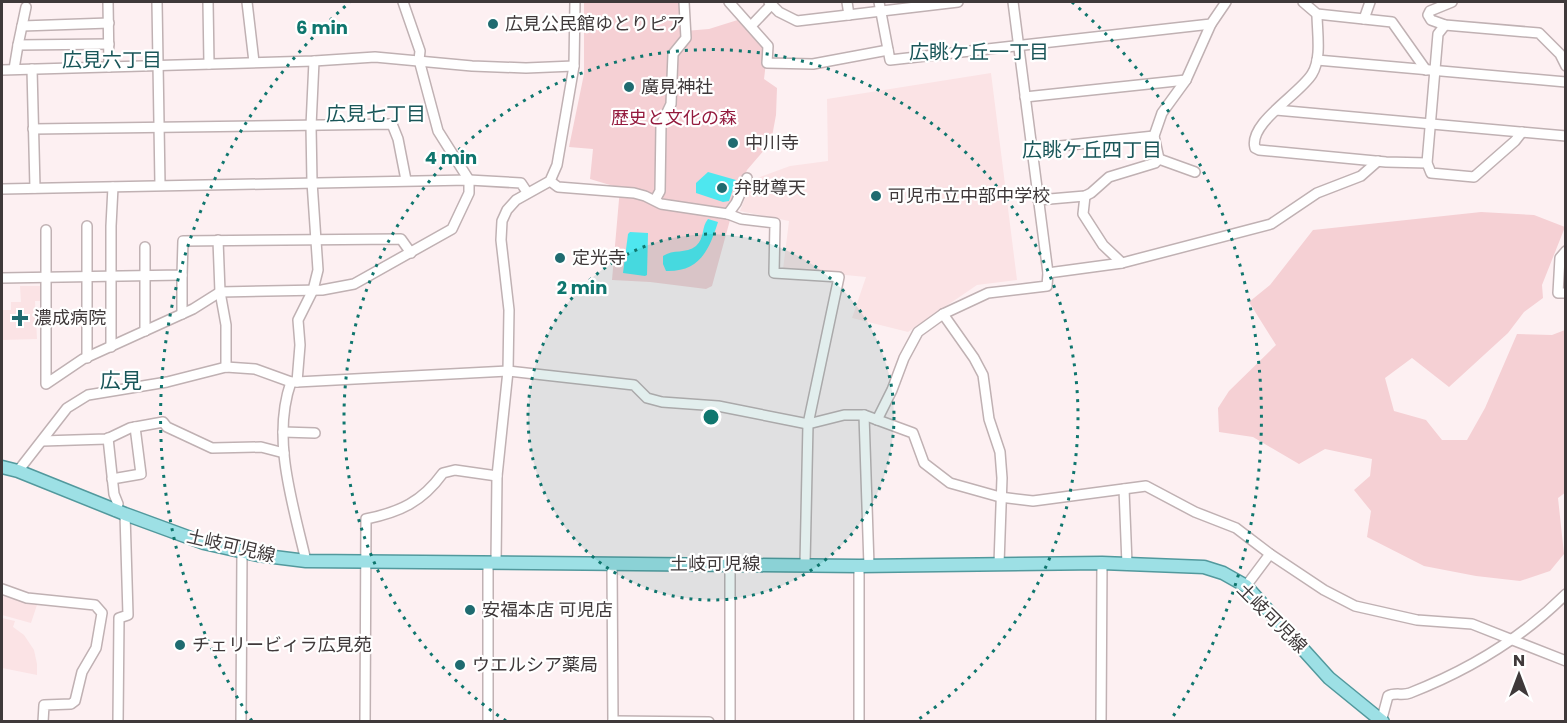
<svg xmlns="http://www.w3.org/2000/svg" width="1567" height="723" viewBox="0 0 1567 723" font-family="Poppins,'Noto Sans JP',sans-serif">
  <style>
    .built { fill: #fbe3e5 }
    .green { fill: #f5d0d4 }
    .water { fill: #4ee7ef }
    .lines { fill: none; stroke-linecap: round; stroke-linejoin: round }
    .minor-casing { stroke: #c0b1b3; stroke-width: 12 }
    .major-casing { stroke: #52999d; stroke-width: 15 }
    .minor { stroke: #fff; stroke-width: 9 }
    .major { stroke: #9de0e5; stroke-width: 12 }
    .ring { fill: none; stroke: #0f766e; stroke-width: 3; stroke-dasharray: 3 6 }
    .poi-dot { fill: #1f6b70; stroke: #fff; stroke-width: 2 }
    .labels { text-anchor: middle; stroke-width: 4.5; stroke-linejoin: round; paint-order: stroke }
    .poi-label { font-size: 18px; fill: #3f393a; stroke: #fff; text-anchor: start }
    .park-label { font-size: 18px; fill: #941b3e; stroke: #fff }
    .street-label { font-size: 18px; fill: #3f393a; stroke: #fff }
    .neighbourhood-label { font-size: 20px; fill: #1a5659; stroke: #fff }
    .quarter-label { font-size: 21px; fill: #1a5659; stroke: #fff }
    .centre { fill: #0f766e; stroke: #fff; stroke-width: 3 }
    .ring-label { font-size: 18px; text-anchor: middle; font-weight: bold; fill: #0f766e; stroke: #fff; stroke-width: 4.5; stroke-linejoin: round; paint-order: stroke }
  </style>
  <rect width="100%" height="100%" fill="#fdf0f2"/>
  <g class="built">
    <path d="M991 73 1017 280 977 285 908 332 852 318 866 277 783 269 789 221 740 211 752 180 790 166 828 161 827 99Z"/>
    <path d="M20 286H43V301H35L37 339 2 340V310H11V302H21Z"/>
    <path d="M2 596 37 605 31 623 2 615Z"/>
    <path d="M2 618 15 621 13 627 24 635 34 650 37 664V675L2 668Z"/>
  </g>
  <g class="green">
    <path d="M584 2H684L685 31 709 29 744 18 768 46 764 79 777 88 776 115 771 142 747 170 736 198 712 286 706 289 650 282 612 280 620 188 590 179 593 149 569 147 584 74Z"/>
    <path d="M1481 212 1534 215 1565 227 1542 285 1543 298 1524 312 1508 333 1449 387 1412 358 1385 378 1394 411 1426 420 1442 440H1467L1485 408 1517 334 1552 335 1565 330 1566 492 1558 498 1564 554 1550 571 1520 581 1476 576 1424 566 1367 537 1371 511 1354 490 1370 476 1372 459 1325 449 1299 464 1253 437 1219 432 1218 408 1229 391 1276 345 1249 302 1270 285 1313 230Z"/>
  </g>
  <g class="water">
    <path d="M708 172 736 180 729 201 723 202 696 193V183Z"/>
    <path d="M708 219 718 222C709 250 700 272 666 271L663 264V256C673 249 686 254 696 246 705 238 701 227 708 219Z"/>
    <path d="M630 232 648 233 647 275 645 276 623 273 628 234Z"/>
  </g>
  <g class="lines">
    <g class="minor-casing">
      <g id="minor">
        <path d="M108 2 109 67"/>
        <path d="M157 2 160 185"/>
        <path d="M208 2 209 64"/>
        <path d="M247 2 254 62"/>
        <path d="M729 2 768 46 767 63 813 64 888 50"/>
        <path d="M769 2 779 12 797 21 958 2"/>
        <path d="M847 2 849 15"/>
        <path d="M879 2 890 60 1211 24 1226 2"/>
        <path d="M1303 2 1317 14 1392 22 1426 70"/>
        <path d="M1452 2 1430 11 1428 15 1431 20 1445 25 1539 33 1560 54 1566 66"/>
        <path d="M1317 14C1317 32 1322 58 1312 74 1300 94 1248 123 1255 148L1259 150 1386 162 1427 163"/>
        <path d="M1364 19 1370 2"/>
        <path d="M1445 25 1438 34 1427 163 1431 173 1474 177 1515 141 1522 132"/>
        <path d="M22 26 109 23"/>
        <path d="M751 26 772 4"/>
        <path d="M18 45 26 7"/>
        <path d="M1317 60 1566 82"/>
        <path d="M14 69 18 45 109 44"/>
        <path d="M32 69 35 188"/>
        <path d="M2 70 314 61 375 57 472 66 526 68 574 66"/>
        <path d="M1025 97 1186 80"/>
        <path d="M1276 110 1566 136"/>
        <path d="M33 129 392 124 398 139 406 180"/>
        <path d="M1032 149 1154 136"/>
        <path d="M1159 159 1195 172"/>
        <path d="M550 181 558 187 634 193 645 196 661 204 728 214 741 219 775 223 774 273 839 277 808 424 805 564"/>
        <path d="M2 189 469 180 521 183 527 192"/>
        <path d="M1085 196 1083 214 1103 245 1122 263"/>
        <path d="M655 200 660 191 661 125 671 104 673 54 686 38 684 2"/>
        <path d="M1038 200 1085 196 1091 193 1109 177 1155 163 1159 159 1154 136 1162 113 1186 80 1211 24"/>
        <path d="M728 214 736 203 747 178"/>
        <path d="M46 230V384L83 359 193 309 220 292 322 290 354 284 452 229 469 193V180L438 131 419 60 420 51 403 2"/>
        <path d="M218 240 220 292 226 325V367"/>
        <path d="M1566 251 1560 258 1558 293H1566"/>
        <path d="M1048 273 1122 263 1271 224 1317 193 1361 176 1378 161"/>
        <path d="M182 275V314"/>
        <path d="M2 278 182 275 183 241 401 239 411 253"/>
        <path d="M943 314 974 358 983 375 989 419 1000 452 1002 478 999 564"/>
        <path d="M145 331V247"/>
        <path d="M111 347V226L113 187"/>
        <path d="M87 358V226"/>
        <path d="M291 382C271 439 293 504 306 561"/>
        <path d="M297 382 300 345 298 320 313 290 318 270 312 182 311 126 314 61"/>
        <path d="M864 415 869 566"/>
        <path d="M877 420 892 390 904 358 918 332 943 314 988 293 1047 286 1048 273 1013 2"/>
        <path d="M283 432 315 433"/>
        <path d="M108 438 114 494 118 504 115 511"/>
        <path d="M42 441 107 439 130 428 163 422 167 427 212 448 261 447 284 453"/>
        <path d="M18 471 67 408 88 395 167 382 226 367 255 369 291 382H297L508 371 634 385 647 398 662 402 718 406 808 424 844 415H864L913 433 924 463 950 483 1000 497 1033 501 1146 486 1195 512 1236 528 1270 554 1324 590 1355 606 1417 620 1472 624 1566 661"/>
        <path d="M112 479 141 474 135 427"/>
        <path d="M1124 489 1127 564"/>
        <path d="M488 563V722"/>
        <path d="M496 563 497 476 508 371 509 310 501 240 502 221 507 210 516 200 550 181 557 165 574 66 575 2"/>
        <path d="M612 563 613 722"/>
        <path d="M859 566V722"/>
        <path d="M1246 586 1270 554"/>
        <path d="M2 589 27 598 95 605 102 613 96 648 82 672 75 701 71 704 44 705 43 722"/>
        <path d="M613 721 709 722"/>
        <path d="M118 722 119 618 128 615 125 514"/>
        <path d="M241 722 242 552"/>
        <path d="M365 722 366 519C400 512 422 502 443 473L455 470 497 476"/>
        <path d="M730 722V565"/>
        <path d="M1101 722 1102 563"/>
        <path d="M1381 722 1388 696C1395 692 1403 696 1410 693 1469 670 1521 639 1566 594"/>
      </g>
    </g>
    <g class="major-casing">
      <path id="major" d="M2 467 18 471 125 514 204 543 258 555 306 561 859 566 1102 563 1204 567 1223 573 1246 586 1329 678 1383 722"/>
    </g>
    <use href="#minor" class="minor"/>
    <use href="#major" class="major"/>
  </g>
  <circle cx="711" cy="417" r="183" fill="#0f766e" fill-opacity=".12"/>
  <g class="ring">
    <circle cx="711" cy="417" r="183"/>
    <path d="M506 721A367 367 0 1 1 916 721"/>
    <path d="M252 721A550 550 0 0 1 350 2M1072 2A550 550 0 0 1 1170 721"/>
  </g>
  <g class="poi-dot">
    <circle cx="493" cy="24" r="6"/>
    <circle cx="629" cy="87" r="6"/>
    <circle cx="733" cy="143" r="6"/>
    <circle cx="722" cy="188" r="6"/>
    <circle cx="876" cy="196" r="6"/>
    <circle cx="560" cy="258" r="6"/>
    <path d="M17 309h6v6h6v6h-6v6h-6v-6h-6v-6h6z"/>
    <circle cx="470" cy="610" r="6"/>
    <circle cx="180" cy="645" r="6"/>
    <circle cx="460" cy="665" r="6"/>
  </g>
  <g class="labels">
    <g class="poi-label">
      <text x="505" y="30">広見公民館ゆとりピア</text>
      <text x="641" y="93">廣見神社</text>
      <text x="745" y="149">中川寺</text>
      <text x="734" y="194">弁財尊天</text>
      <text x="888" y="202">可児市立中部中学校</text>
      <text x="572" y="264">定光寺</text>
      <text x="34" y="324">濃成病院</text>
      <text x="482" y="616">安福本店 可児店</text>
      <text x="192" y="651">チェリービィラ広見苑</text>
      <text x="472" y="671">ウエルシア薬局</text>
    </g>
    <g class="park-label">
      <text x="674" y="124">歴史と文化の森</text>
    </g>
    <g class="street-label">
      <text transform="translate(231 546) rotate(13)" y="6">土岐可児線</text>
      <text x="715" y="570">土岐可児線</text>
      <text transform="translate(1272 618) rotate(45)" y="6">土岐可児線</text>
    </g>
    <g class="neighbourhood-label">
      <text x="979" y="59">広眺ケ丘一丁目</text>
      <text x="112" y="67">広見六丁目</text>
      <text x="376" y="121">広見七丁目</text>
      <text x="1092" y="157">広眺ケ丘四丁目</text>
    </g>
    <g class="quarter-label">
      <text x="121" y="388">広見</text>
    </g>
  </g>
  <circle cx="711" cy="417" r="9" class="centre"/>
  <g class="ring-label">
    <text x="322" y="34">6 min</text>
    <text x="451" y="164">4 min</text>
    <text x="582" y="294">2 min</text>
  </g>
  <rect width="1567" height="723" fill="none" stroke="#3f393a" stroke-width="6"/>
  <g transform="translate(1519 675)" stroke="#ffffff" stroke-width="4.5" paint-order="stroke">
  <path d="M0-4.5L10 22L0 15L-10 22Z" fill="#3f393a"/>
  <text y="-9" font-size="16" font-weight="bold" text-anchor="middle" fill="#3f393a">N</text>
  </g>
</svg>
